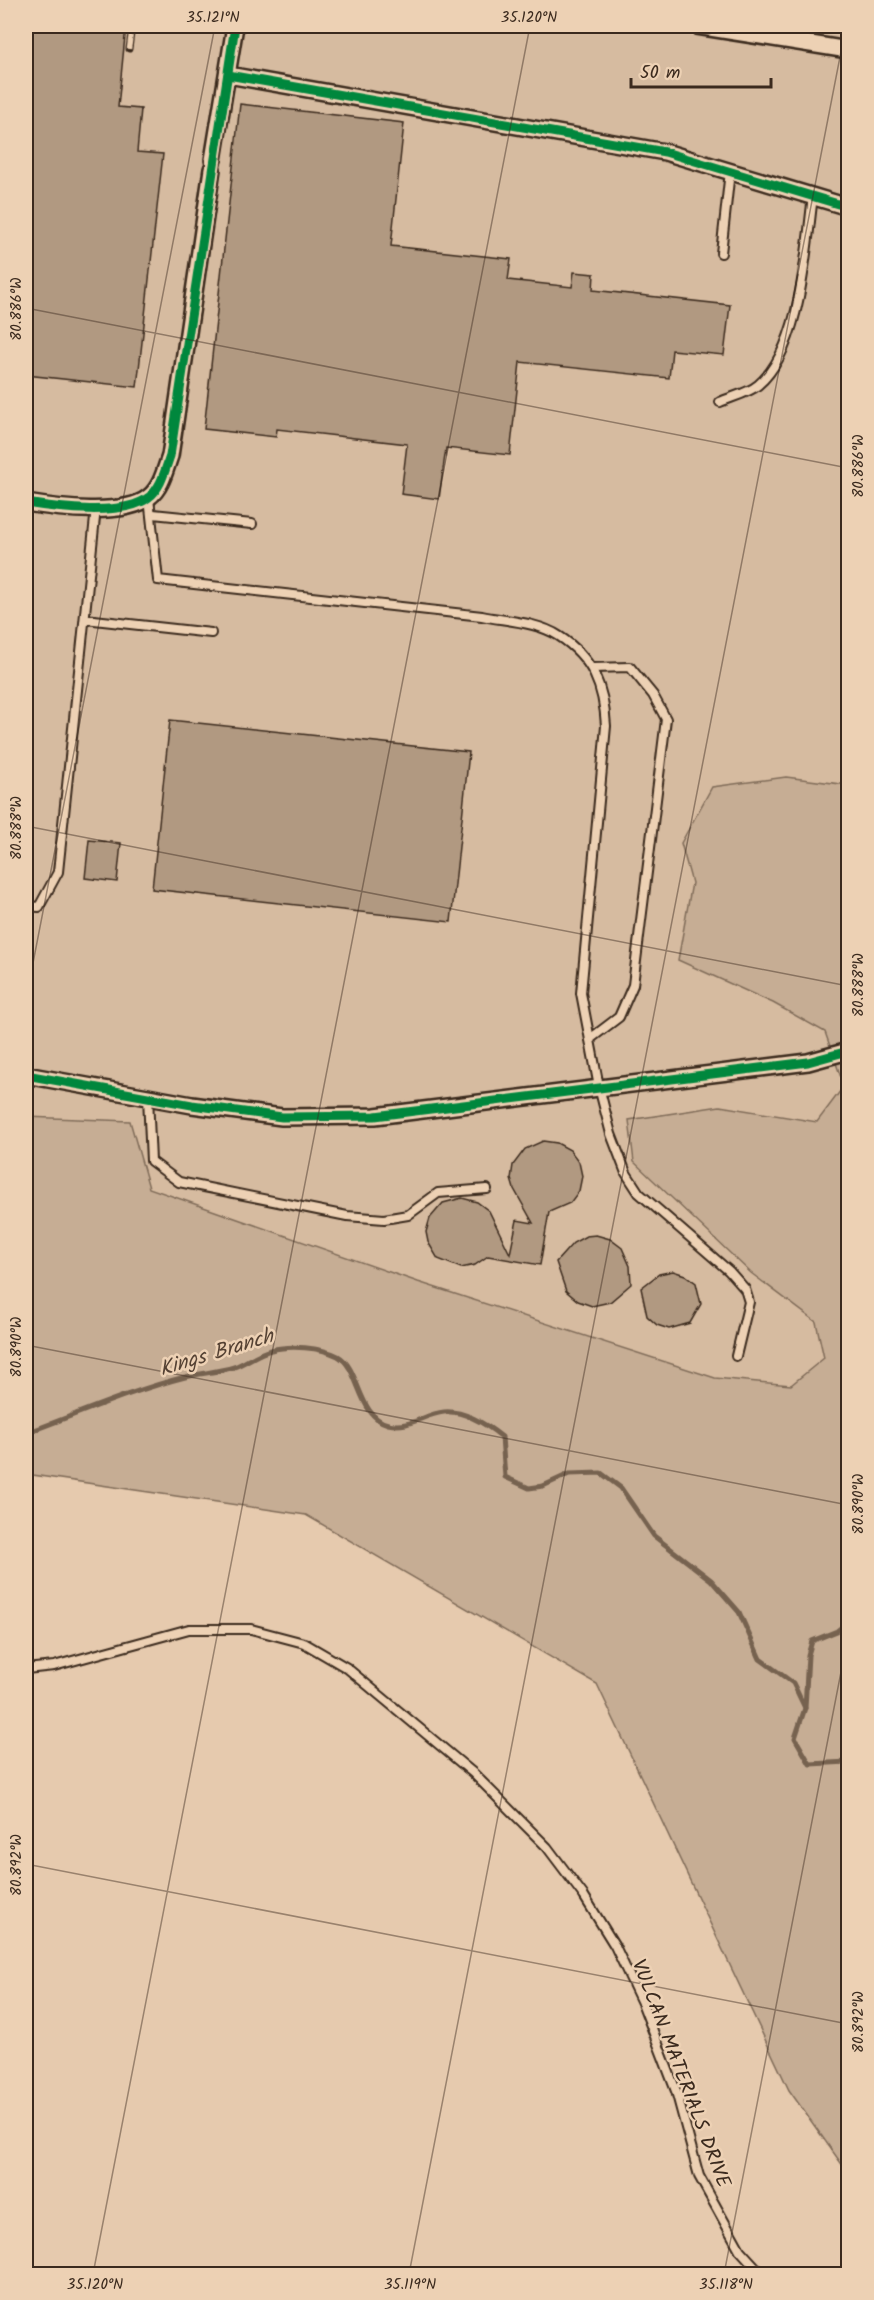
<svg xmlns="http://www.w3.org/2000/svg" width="874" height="2300" viewBox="0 0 874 2300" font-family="Kalam,sans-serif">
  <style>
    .built { fill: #d6bba0 }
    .green { fill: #c6ad94; stroke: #806c59; stroke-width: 1.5 }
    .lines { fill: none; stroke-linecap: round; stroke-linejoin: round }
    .stream { stroke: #766250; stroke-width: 5 }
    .building { fill: #b19981; stroke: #3b2a1e; stroke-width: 1.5 }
    .service-casing { stroke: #3b2a1e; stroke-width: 12 }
    .minor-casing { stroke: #3b2a1e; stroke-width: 20 }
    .service { stroke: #edd1b4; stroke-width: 8 }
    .minor { stroke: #edd1b4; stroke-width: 15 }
    .rail-casing { stroke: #3b2a1e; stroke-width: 7 }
    .rail { stroke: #edd1b4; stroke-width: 4.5; stroke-dasharray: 14; stroke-linecap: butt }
    .cycleway-casing { stroke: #edd1b4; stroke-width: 13 }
    .cycleway { stroke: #00873e; stroke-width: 9 }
    .ticks { fill: none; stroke: #3b2a1e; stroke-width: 1.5; stroke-opacity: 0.45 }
    .labels { text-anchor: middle; stroke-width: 5; stroke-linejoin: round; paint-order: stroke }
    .street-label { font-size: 20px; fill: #3b2a1e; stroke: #edd1b4 }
    .water-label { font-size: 21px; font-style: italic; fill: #544133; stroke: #edd1b4 }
    .neatline { fill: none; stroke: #3b2a1e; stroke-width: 2 }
    .ticks-label { font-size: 15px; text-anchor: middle; fill: #3b2a1e }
  </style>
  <rect width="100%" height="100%" fill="#e6caae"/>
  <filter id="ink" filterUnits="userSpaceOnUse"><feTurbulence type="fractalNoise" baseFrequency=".0167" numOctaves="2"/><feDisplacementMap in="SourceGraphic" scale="12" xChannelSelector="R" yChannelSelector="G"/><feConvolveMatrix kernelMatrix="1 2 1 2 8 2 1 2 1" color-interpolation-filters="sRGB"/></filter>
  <g filter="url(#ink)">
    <path class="built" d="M26 26H848V785L786 777 681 843 692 883 678 959 773 1003 825 1032 844 1086 818 1122 720 1106 751 1273 816 1322 824 1358 791 1385 715 1378 418 1282 148 1188 130 1121 26 1117Z"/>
    <path class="green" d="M786 777 848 785V2173L789 2090 597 1684 306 1515 26 1474V1117L130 1121 149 1188 418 1282 715 1378 791 1385 824 1358 816 1322 751 1273 634 1162 629 1120 720 1106 817 1122 844 1086 825 1032 773 1003 678 960 692 883 681 843 712 787Z"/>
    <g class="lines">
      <g class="stream">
        <path d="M26 1433C78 1414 130 1391 185 1377 201 1373 218 1372 234 1367 246 1363 258 1353 271 1350 290 1345 320 1347 338 1356 360 1368 358 1417 388 1424 410 1429 424 1414 444 1412 465 1410 487 1425 502 1437L505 1477 529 1488 543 1486 569 1474 601 1473 621 1488 654 1536 711 1580 739 1612 760 1659 793 1683 805 1708"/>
        <path d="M848 1622 837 1631 812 1641 808 1655 805 1708 795 1738 810 1764 848 1762"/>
      </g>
    </g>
    <g class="building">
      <path d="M26 26H126L118 107 141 109 137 152 163 154 137 387 26 375Z"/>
      <path d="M240 104 404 123 391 246 511 259 508 280 572 287 574 272 594 274 593 290 730 305 724 355 672 350 669 378 520 362 510 455 446 448 439 499 401 494 407 444 277 429 276 437 204 429Z"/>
      <path d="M170 720 469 752 451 922 152 889Z"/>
      <path d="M89 840 121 843 117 882 85 878Z"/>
      <path d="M543 1141 557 1143 570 1150 579 1162 582 1176 579 1191 570 1203 549 1212 540 1265 488 1256 475 1265 461 1268 438 1259 428 1242 426 1232 430 1218 443 1203 462 1198 477 1202 489 1211 510 1254 517 1220 533 1223 514 1189 511 1179 513 1165 525 1149Z"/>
      <path d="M596 1235 610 1239 622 1248 630 1266 631 1284 610 1302 592 1306 578 1301 566 1291 556 1262 573 1243 586 1236Z"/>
      <path d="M673 1271 685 1275 696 1283 701 1304 690 1323 669 1329 657 1325 647 1316 641 1288 659 1274Z"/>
    </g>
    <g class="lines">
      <g class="service-casing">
        <g id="service">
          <path d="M721 253 730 171"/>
          <path d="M720 402C731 397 749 393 758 385 801 349 806 249 813 196"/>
          <path d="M149 498 158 580 482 616C506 621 538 622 559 636 593 658 604 687 606 726L581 993 599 1087 611 1134 626 1173 639 1193 729 1271 745 1289 749 1302 736 1356"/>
          <path d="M153 514 252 524"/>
          <path d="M85 619 211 633"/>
          <path d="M26 906 39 907 58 872 96 508"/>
          <path d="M590 1039 619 1017 633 985 666 719 653 695 630 667 592 668"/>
          <path d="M148 1097 151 1161 179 1182 347 1216 384 1219 408 1215 438 1193 487 1189"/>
          <path d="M26 1669 54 1666 189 1629H251L304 1643 347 1668 473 1773 547 1847 584 1896 615 1946 643 2005 676 2091 699 2176 740 2250 762 2274"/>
        </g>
      </g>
      <g class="minor-casing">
        <g id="minor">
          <path d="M697 26 848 50"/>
          <path d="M228 75 665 152 848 207"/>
          <path d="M213 160 235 26"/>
          <path d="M26 503C56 508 125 517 149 497 161 488 165 470 170 456L212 169"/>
          <path d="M26 1075 192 1105 282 1117 375 1116 808 1062 848 1051"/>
        </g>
      </g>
      <use href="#service" class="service"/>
      <use href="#minor" class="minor"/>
      <g class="rail-casing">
        <path id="rail" d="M129 49 132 26"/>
      </g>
      <use href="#rail" class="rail"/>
      <g class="cycleway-casing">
        <g id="cycleway">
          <path d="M228 75 665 152 848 207"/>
          <path d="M26 503C56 508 125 517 149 497 161 488 165 470 170 456L235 26"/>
          <path d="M26 1075 192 1105 282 1117 375 1116 808 1062 848 1051"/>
        </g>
      </g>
      <use href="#cycleway" class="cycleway"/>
    </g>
  </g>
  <path class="ticks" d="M26 308 848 468M26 826 848 986M26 999 215 26M26 1345 848 1505M26 1864 848 2024M93 2274 530 26M409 2274 846 26M724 2274 848 1636"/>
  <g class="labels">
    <g class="street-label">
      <text transform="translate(682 2073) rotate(69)" y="7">VULCAN MATERIALS DRIVE</text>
    </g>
    <g class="water-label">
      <text transform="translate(216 1352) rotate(-17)" y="7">Kings Branch</text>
    </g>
  </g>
  <rect width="874" height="2300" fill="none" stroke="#edd1b4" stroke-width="66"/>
  <path d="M631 78v9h140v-9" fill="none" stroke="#3b2a1e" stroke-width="3"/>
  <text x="640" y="78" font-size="18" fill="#3b2a1e" stroke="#edd1b4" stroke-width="4.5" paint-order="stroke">50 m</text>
  <rect x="33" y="33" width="808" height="2234" class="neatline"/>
  <g class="ticks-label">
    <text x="213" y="22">35.121°N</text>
    <text x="529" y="22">35.120°N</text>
    <text transform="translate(16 309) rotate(-90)" y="5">80.886°W</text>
    <text transform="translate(858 466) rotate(-90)" y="5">80.886°W</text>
    <text transform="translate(16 828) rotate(-90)" y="5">80.888°W</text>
    <text transform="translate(858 985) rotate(-90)" y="5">80.888°W</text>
    <text transform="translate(16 1347) rotate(-90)" y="5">80.890°W</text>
    <text transform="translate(858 1504) rotate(-90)" y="5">80.890°W</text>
    <text transform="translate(16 1865) rotate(-90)" y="5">80.892°W</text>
    <text transform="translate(858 2022) rotate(-90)" y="5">80.892°W</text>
    <text x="95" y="2289">35.120°N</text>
    <text x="410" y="2289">35.119°N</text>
    <text x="726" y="2289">35.118°N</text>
  </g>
</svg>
